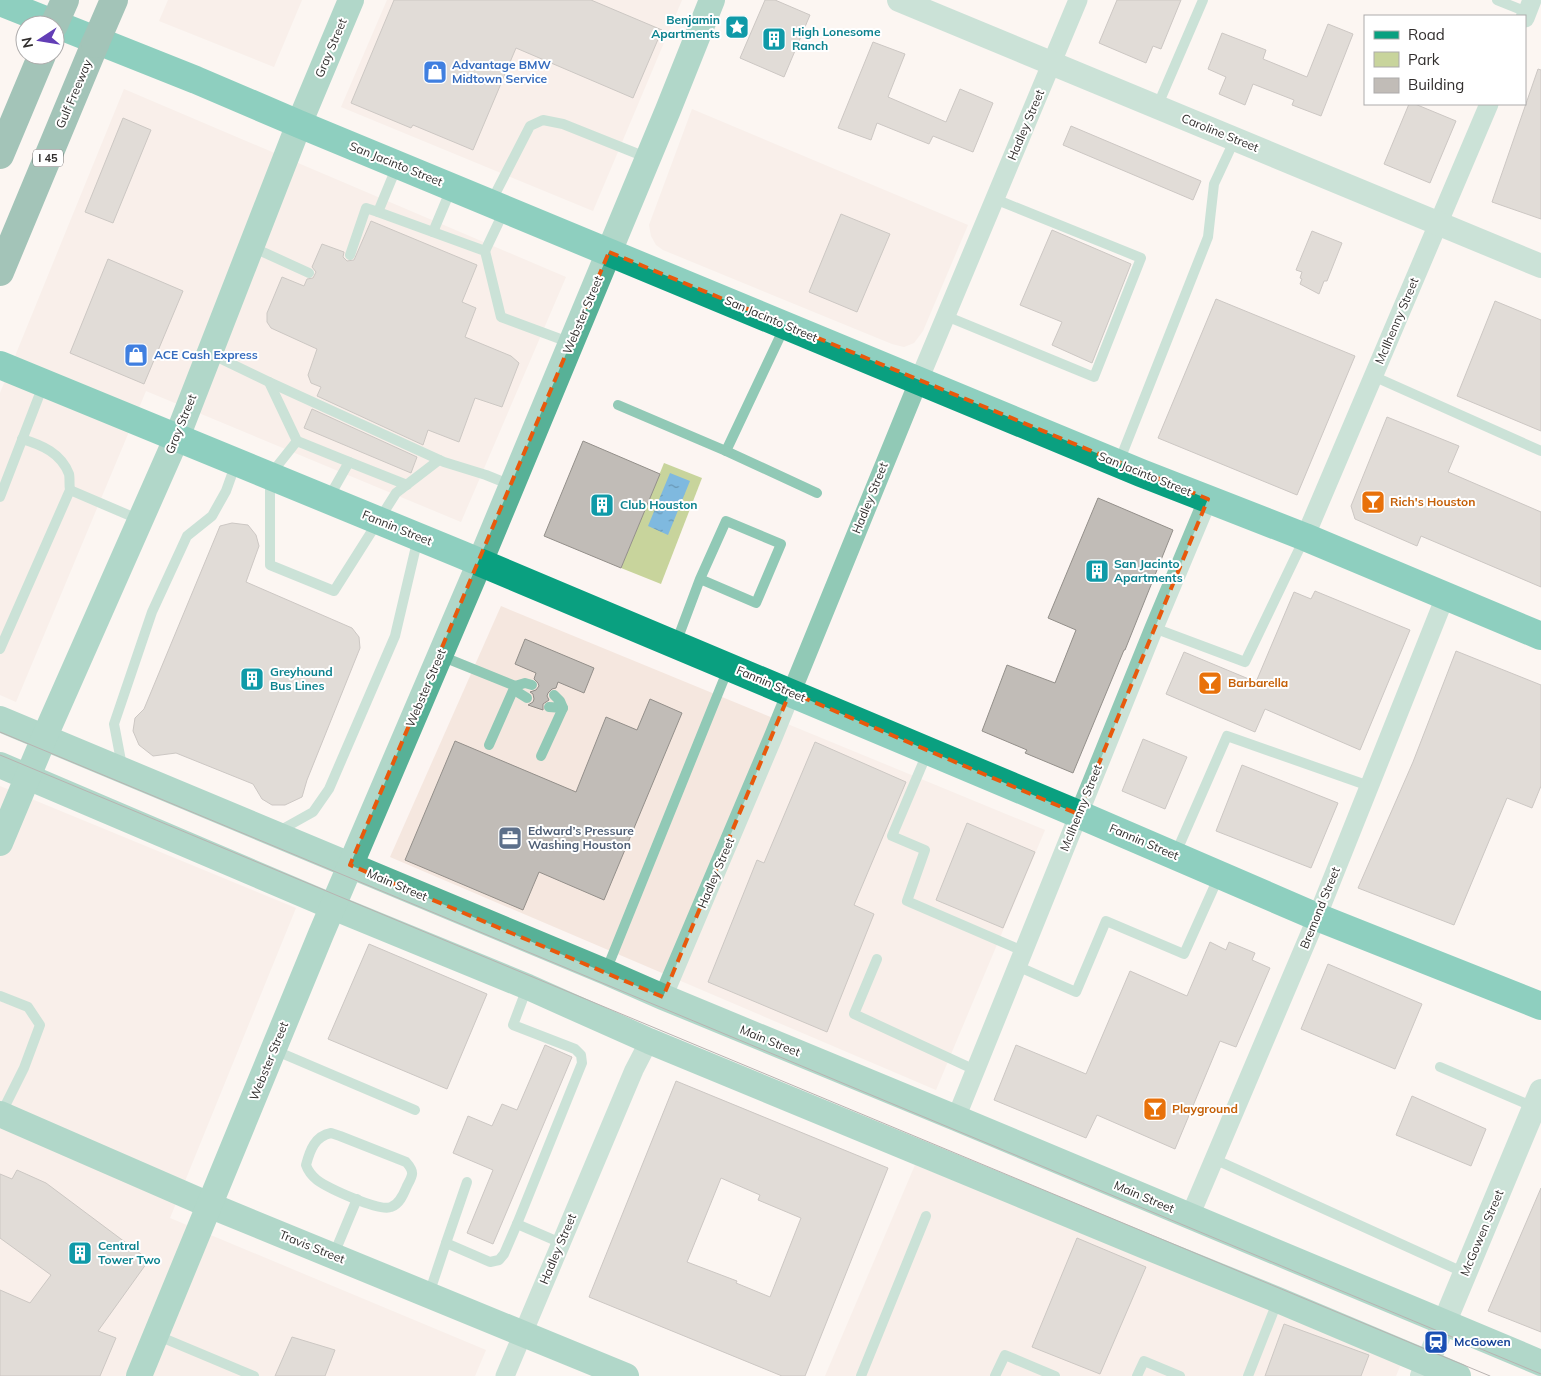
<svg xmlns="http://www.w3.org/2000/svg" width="1541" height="1376" viewBox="0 0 1541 1376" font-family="Mulish,sans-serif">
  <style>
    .built { fill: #f5e7df }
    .green { fill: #c8d49c }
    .water { fill: url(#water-ripples) }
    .building { fill: #c1bcb7; stroke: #938f8a; fill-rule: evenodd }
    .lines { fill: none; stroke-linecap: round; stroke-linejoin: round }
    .service { stroke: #91c9b6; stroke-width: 10 }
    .minor { stroke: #91c9b6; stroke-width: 19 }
    .tertiary { stroke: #91c9b6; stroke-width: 24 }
    .secondary { stroke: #57b197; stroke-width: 26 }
    .primary { stroke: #0aa080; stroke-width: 28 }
    .motorway { stroke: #388771; stroke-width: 28 }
    .tram { stroke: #666261; stroke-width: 1 }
    .motorway-bridge { stroke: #388771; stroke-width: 28 }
    .marked { fill: none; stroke: #e8590c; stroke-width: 4; stroke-dasharray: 10 6; stroke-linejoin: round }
    .labels { text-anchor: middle; stroke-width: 4; stroke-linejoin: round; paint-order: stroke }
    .shield { fill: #fff; stroke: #6f6d6c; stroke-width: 1 }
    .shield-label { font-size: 11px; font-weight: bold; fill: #312e2d }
    .culture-label { font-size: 12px; font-weight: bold; fill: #0d838f; stroke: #fff; text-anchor: start }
    .street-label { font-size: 12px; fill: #312e2d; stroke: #fff }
    .shop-label { font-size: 12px; font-weight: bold; fill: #366cbe; stroke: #fff; text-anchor: start }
    .food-label { font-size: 12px; font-weight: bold; fill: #c56008; stroke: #fff; text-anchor: start }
    .service-label { font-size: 12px; font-weight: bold; fill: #4e5e75; stroke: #fff; text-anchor: start }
    .transit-label { font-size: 12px; font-weight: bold; fill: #164399; stroke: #fff; text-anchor: start }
  </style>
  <defs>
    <pattern id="water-ripples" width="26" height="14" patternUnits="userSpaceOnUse" patternTransform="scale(1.25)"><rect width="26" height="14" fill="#7fb9df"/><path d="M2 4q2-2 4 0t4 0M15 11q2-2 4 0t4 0" fill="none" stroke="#6997b5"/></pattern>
  </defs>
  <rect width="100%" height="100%" fill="#fcf5f2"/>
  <g class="built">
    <path d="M168 0H302L274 67 159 21Z"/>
    <path d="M387 0H682L593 211 341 107Z"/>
    <path d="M124 89 566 277 461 522 146 391 16 702 0 695V393Z"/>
    <path d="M692 109 968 225 923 331 914 343 904 347 892 344 663 250 656 245 651 236 649 225Z"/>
    <path d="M501 606 1045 830 936 1090 390 857Z"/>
    <path d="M0 786 296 908 170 1218 486 1350 475 1376H0Z"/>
    <path d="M915 1165 1403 1359 1396 1376H825Z"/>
  </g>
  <path class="green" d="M664 463 702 478 661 584 621 568Z"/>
  <path class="water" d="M670 473 690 481 668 535 648 526Z"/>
  <g class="building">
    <path d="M394 0H591L662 30 633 98 516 48 473 150 413 125 411 128 351 103Z"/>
    <path d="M765 0H775L810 15 784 77 740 58Z"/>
    <path d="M1117 0H1181L1161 49 1153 46 1146 63 1099 43Z"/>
    <path d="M1328 24 1353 34 1321 116 1292 105 1294 100 1253 84 1245 105 1219 94 1226 77 1208 69 1222 33 1266 50 1263 59 1307 77Z"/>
    <path d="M873 42 905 54 888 97 946 122 960 89 993 103 973 152 933 136 929 144 877 123 871 140 838 128Z"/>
    <path d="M1538 69 1541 70V219L1492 202Z"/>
    <path d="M1409 104H1415L1456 121 1430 183 1384 164Z"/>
    <path d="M123 118 151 130 113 223 85 212Z"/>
    <path d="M1071 126 1201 181 1193 200 1063 145Z"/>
    <path d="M841 214 890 234 857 312 809 292Z"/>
    <path d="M371 221 477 265 462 302 476 308 465 337 511 356 519 363 502 407 475 398 459 442 428 430 423 445 317 396 321 387 311 383 308 375 317 349 271 328 267 322V313L282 277 304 286 307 279 313 278 316 272 312 267 322 244 344 252 343 257 347 261 354 260Z"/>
    <path d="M1052 230 1131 264 1092 363 1052 345 1062 322 1020 305Z"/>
    <path d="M1312 231 1342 243 1327 281H1324L1319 294 1300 284 1302 279 1300 278 1302 272 1296 270Z"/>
    <path d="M108 259 183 291 144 384 70 353Z"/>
    <path d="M1216 299 1355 356 1297 495 1158 438Z"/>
    <path d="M1495 301 1541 320V431L1457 396Z"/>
    <path d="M312 409 417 457 411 473 304 428Z"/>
    <path d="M1387 417 1459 446 1448 472 1541 512V587L1421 536 1417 546 1355 519 1351 506Z"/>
    <path d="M583 441 660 474 621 568 544 536Z"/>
    <path d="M1098 498 1173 530 1125 650H1124L1073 773 1025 753 1027 750 982 731 1007 665 1055 683 1076 630 1048 618Z"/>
    <path d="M232 523 248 525 256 535 259 546 246 582 352 628 359 637 360 648 307 780 302 797 285 805H272L262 799 253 784 176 753 153 756 139 745 133 731 135 718 144 709 220 526Z"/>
    <path d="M1315 591 1410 630 1360 750 1265 709 1255 732 1166 694 1184 652 1256 682 1294 592 1311 599Z"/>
    <path d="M525 639 594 668 584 693 558 682 556 688 552 689 548 693 547 696 549 700 543 704V710L528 705 533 702 534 699 533 694 530 692 536 690 539 686 538 683 534 679 536 673 515 664Z"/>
    <path d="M1456 651 1541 685V786L1532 808 1507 798 1454 925 1358 888 1413 762Z"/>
    <path d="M650 699 682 713 604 900 539 872 523 910 405 860 455 741 576 792 606 717 637 730Z"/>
    <path d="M1143 739 1187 757 1165 809 1122 791Z"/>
    <path d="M815 742 906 782 854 905 874 914 827 1032 708 982 757 860 764 863Z"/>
    <path d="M1242 765 1338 803 1311 868 1216 831Z"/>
    <path d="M967 823 1035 852 1003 928 936 900Z"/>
    <path d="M1210 942 1226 950 1229 942 1255 953 1252 960 1270 968 1236 1047 1220 1041 1175 1149 1097 1115 1086 1138 994 1100 1016 1045 1086 1074 1130 971 1187 996Z"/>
    <path d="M369 944 487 994 447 1089 328 1039Z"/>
    <path d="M1328 964 1422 1004 1395 1069 1301 1029Z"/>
    <path d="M545 1045 572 1057 493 1244 467 1233 493 1170 453 1153 468 1116 492 1126 502 1104 517 1110Z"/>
    <path d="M676 1081 888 1168 805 1376H782L589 1297ZM721 1178 760 1195 758 1200 801 1218 770 1297 736 1283 737 1281 687 1262Z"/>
    <path d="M1412 1096 1486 1129 1471 1166 1396 1135Z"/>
    <path d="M17 1170 46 1183 149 1260 98 1331 116 1338 100 1376H0V1290L30 1303 51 1275 0 1238V1174L12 1179Z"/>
    <path d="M1541 1188V1332L1488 1311Z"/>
    <path d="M1077 1238 1146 1267 1100 1374 1032 1347Z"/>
    <path d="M1284 1324 1369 1355 1361 1376H1265Z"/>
    <path d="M292 1337 335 1350 325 1376H275Z"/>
  </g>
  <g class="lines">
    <g class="service">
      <path d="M1497 0 1527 12"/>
      <path d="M1157 107 1203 0"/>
      <path d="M397 166 378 212 485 251 501 317 571 343"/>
      <path d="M491 202 530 126 543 120 563 124 648 158"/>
      <path d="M433 232 451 189"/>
      <path d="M252 247 309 273"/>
      <path d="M485 251 505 209"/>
      <path d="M350 255 366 208 378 212"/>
      <path d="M946 316 1094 377 1141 258 995 199"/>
      <path d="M211 354 269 382 444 462 486 475 511 485"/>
      <path d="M1373 376 1541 451"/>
      <path d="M269 382 297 441"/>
      <path d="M618 405 726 451 785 326"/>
      <path d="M726 451 817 493"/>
      <path d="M349 462 297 441 270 475V565L334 591 396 493 439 460"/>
      <path d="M1119 462 1208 237 1214 184 1235 139"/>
      <path d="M70 490 140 520"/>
      <path d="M0 497 44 383"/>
      <path d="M328 499 349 462 407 485"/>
      <path d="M1154 628 1245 662 1305 537"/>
      <path d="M676 643 700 579 726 521 781 544 756 603 700 579"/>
      <path d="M0 649 70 490C69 485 70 478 69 474 61 453 42 445 22 439"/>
      <path d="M441 656 515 686 489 745"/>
      <path d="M527 698 519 693 515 686 525 683 532 685"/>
      <path d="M549 707 563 708 560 701 554 695"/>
      <path d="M928 751 892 836 925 850 907 901 1023 951"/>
      <path d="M541 756 563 708"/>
      <path d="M122 766 114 724 152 612 187 536 212 516 226 491 236 463"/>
      <path d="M279 831 313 812 329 789 395 636 418 538"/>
      <path d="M1175 855 1227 736 1369 786"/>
      <path d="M877 959 854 1014 975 1070"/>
      <path d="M1017 966 1076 992 1106 921 1184 954 1219 876"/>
      <path d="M606 971 728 669"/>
      <path d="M0 996 28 1007 40 1025 24 1068 1 1114"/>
      <path d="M274 1050 415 1110"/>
      <path d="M1440 1067 1534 1107"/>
      <path d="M331 1133 340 1136 406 1162C415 1172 413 1175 407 1186 404 1193 400 1204 391 1207 379 1212 328 1188 317 1180 311 1175 308 1171 306 1165 310 1150 315 1136 331 1133Z"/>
      <path d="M1214 1159 1465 1273"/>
      <path d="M517 1224 582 1063 581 1055 575 1049 513 1025 527 988"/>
      <path d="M446 1243 467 1182"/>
      <path d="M334 1254 357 1199"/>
      <path d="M429 1294 446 1243 490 1262 499 1260 504 1254 517 1224 561 1243"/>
      <path d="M156 1335 254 1376"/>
      <path d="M861 1376 926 1216"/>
      <path d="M995 1376 1005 1355 1055 1376"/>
      <path d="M1137 1376 1144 1361 1180 1376"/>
      <path d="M1248 1376 1278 1300"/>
    </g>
    <g class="minor">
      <path d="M1525 18 1532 0"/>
      <path d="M1305 537 1489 104"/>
      <path d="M663 997 774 735 919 380 1078 0"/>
      <path d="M956 1118 1154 628 1208 499"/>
      <path d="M1190 1216 1317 917 1445 597"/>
      <path d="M505 1376 634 1070 649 1041"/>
    </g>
    <g class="tertiary">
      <path d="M899 0 1541 266"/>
      <path d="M1422 1376 1541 1091"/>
    </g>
    <g class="secondary">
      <path d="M0 719 606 972 663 997 956 1118 1541 1363"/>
      <path d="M0 765 333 907 528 987 649 1041 1145 1246 1278 1300 1458 1376"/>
      <path d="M0 843 44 738 177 437 299 124 351 0"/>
      <path d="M0 1114 209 1205 626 1376"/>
      <path d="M139 1376 321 934 480 562 668 110 712 0"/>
    </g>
    <g class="primary">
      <path d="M0 2 196 80 299 124 1141 473 1305 537 1541 636"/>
      <path d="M0 365 460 554 1078 814 1317 917 1541 1006"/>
    </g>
    <g class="motorway">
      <path d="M0 155 42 55"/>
      <path d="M0 272 95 44"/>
    </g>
    <g class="tram">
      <path d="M0 732 1541 1374"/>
      <path d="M0 755 1490 1376"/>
    </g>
    <g class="motorway-bridge">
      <path d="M54 25 65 0"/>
      <path d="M95 44 114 0"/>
    </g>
  </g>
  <path d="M0 0H1541V1376H0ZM609 252 1208 499 1078 814 790 692 663 997 350 865Z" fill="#fcf5f2" fill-opacity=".55" fill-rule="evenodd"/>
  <path class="marked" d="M609 252 1208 499 1078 814 790 692 663 997 350 865Z"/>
  <defs>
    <g id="sight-square" transform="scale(1.25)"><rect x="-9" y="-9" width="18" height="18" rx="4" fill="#0f9aa8" stroke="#fff"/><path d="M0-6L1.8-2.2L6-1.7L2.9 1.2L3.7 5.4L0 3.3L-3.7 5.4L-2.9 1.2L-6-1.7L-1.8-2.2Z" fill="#fff"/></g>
    <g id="building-square" transform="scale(1.25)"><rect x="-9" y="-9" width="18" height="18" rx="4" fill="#0f9aa8" stroke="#fff"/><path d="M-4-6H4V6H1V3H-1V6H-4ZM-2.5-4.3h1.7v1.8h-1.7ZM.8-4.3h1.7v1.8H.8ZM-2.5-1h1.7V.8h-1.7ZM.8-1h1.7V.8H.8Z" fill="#fff"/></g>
    <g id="shop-square" transform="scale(1.25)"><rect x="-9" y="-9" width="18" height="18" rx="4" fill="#3f7fe0" stroke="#fff"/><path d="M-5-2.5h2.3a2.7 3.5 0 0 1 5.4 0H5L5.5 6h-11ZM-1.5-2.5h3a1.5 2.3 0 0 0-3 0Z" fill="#fff"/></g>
    <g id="bar-square" transform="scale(1.25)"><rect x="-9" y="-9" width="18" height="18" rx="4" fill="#e8710a" stroke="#fff"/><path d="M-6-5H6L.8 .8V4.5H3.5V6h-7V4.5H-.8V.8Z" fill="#fff"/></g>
    <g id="office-square" transform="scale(1.25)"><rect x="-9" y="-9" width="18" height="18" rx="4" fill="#5c6f8a" stroke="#fff"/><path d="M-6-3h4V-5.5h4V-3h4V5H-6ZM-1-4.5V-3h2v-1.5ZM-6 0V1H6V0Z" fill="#fff"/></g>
    <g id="station-square" transform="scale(1.25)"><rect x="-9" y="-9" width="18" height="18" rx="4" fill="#1a4fb4" stroke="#fff"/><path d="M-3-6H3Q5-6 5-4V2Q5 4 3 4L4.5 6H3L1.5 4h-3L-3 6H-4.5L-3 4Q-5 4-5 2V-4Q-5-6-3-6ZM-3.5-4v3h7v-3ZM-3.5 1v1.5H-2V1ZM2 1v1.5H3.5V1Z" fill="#fff"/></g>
  </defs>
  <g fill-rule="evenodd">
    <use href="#sight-square" x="737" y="27"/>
    <use href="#building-square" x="774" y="39"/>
    <use href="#shop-square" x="435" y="72"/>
    <use href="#shop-square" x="136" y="355"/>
    <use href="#bar-square" x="1373" y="502"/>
    <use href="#building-square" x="602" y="505"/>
    <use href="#building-square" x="1097" y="571"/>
    <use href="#building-square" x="252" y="679"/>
    <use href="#bar-square" x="1210" y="683"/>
    <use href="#office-square" x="510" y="838"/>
    <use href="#bar-square" x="1155" y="1109"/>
    <use href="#building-square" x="80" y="1253"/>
    <use href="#station-square" x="1436" y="1342"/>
  </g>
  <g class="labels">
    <rect class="shield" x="33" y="149.5" width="30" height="17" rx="4"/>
    <g class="shield-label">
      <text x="48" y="162">I 45</text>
    </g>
    <g class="culture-label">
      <text x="720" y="24" text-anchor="end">Benjamin<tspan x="720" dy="14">Apartments</tspan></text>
      <text x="792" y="36">High Lonesome<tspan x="792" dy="14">Ranch</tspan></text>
      <text x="620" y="509">Club Houston</text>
      <text x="1114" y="568">San Jacinto<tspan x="1114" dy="14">Apartments</tspan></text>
      <text x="270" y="676">Greyhound<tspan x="270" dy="14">Bus Lines</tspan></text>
      <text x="98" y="1250">Central<tspan x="98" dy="14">Tower Two</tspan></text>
    </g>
    <g class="street-label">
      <text transform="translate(331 48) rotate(-67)" y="4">Gray Street</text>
      <text transform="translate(74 94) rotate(-67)" y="4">Gulf Freeway</text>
      <text transform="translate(1026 125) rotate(-67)" y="4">Hadley Street</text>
      <text transform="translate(1220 133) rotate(22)" y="4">Caroline Street</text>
      <text transform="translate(396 164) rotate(22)" y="4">San Jacinto Street</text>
      <text transform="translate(583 315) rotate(-67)" y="4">Webster Street</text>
      <text transform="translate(771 319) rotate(23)" y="4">San Jacinto Street</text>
      <text transform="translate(1397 321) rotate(-67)" y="4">McIlhenny Street</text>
      <text transform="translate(181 424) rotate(-68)" y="4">Gray Street</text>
      <text transform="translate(1145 474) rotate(22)" y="4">San Jacinto Street</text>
      <text transform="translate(870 498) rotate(-68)" y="4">Hadley Street</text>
      <text transform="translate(397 528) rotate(22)" y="4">Fannin Street</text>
      <text transform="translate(771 684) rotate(23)" y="4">Fannin Street</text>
      <text transform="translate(426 688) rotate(-67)" y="4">Webster Street</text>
      <text transform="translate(1081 808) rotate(-68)" y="4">McIlhenny Street</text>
      <text transform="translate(1144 842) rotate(23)" y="4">Fannin Street</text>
      <text transform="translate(716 873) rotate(-67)" y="4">Hadley Street</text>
      <text transform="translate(397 885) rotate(23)" y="4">Main Street</text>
      <text transform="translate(1320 908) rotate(-68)" y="4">Bremond Street</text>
      <text transform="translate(770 1041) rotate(22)" y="4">Main Street</text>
      <text transform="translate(269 1061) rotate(-68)" y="4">Webster Street</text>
      <text transform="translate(1144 1197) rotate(23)" y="4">Main Street</text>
      <text transform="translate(1482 1233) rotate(-67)" y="4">McGowen Street</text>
      <text transform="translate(312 1247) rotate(22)" y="4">Travis Street</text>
      <text transform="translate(558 1249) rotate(-67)" y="4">Hadley Street</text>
    </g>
    <g class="shop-label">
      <text x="452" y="69">Advantage BMW<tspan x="452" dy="14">Midtown Service</tspan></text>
      <text x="154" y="359">ACE Cash Express</text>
    </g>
    <g class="food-label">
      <text x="1390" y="506">Rich's Houston</text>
      <text x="1228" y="687">Barbarella</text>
      <text x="1172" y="1113">Playground</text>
    </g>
    <g class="service-label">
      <text x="528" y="835">Edward’s Pressure<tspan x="528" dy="14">Washing Houston</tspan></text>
    </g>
    <g class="transit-label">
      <text x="1454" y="1346">McGowen</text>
    </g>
  </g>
  <rect x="1364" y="15" width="162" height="90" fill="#ffffff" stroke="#adabab"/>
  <rect x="1374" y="31" width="25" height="8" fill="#0aa080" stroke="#adabab"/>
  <text x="1408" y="40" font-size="15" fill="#312e2d">Road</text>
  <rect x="1374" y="52" width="25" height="15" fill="#c8d49c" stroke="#adabab"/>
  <text x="1408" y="65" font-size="15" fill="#312e2d">Park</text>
  <rect x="1374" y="78" width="25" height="15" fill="#c1bcb7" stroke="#adabab"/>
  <text x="1408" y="90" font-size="15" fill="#312e2d">Building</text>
  <g transform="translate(40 40) rotate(258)"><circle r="24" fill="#ffffff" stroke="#adabab"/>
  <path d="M0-4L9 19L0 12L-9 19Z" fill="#623eb6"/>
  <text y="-8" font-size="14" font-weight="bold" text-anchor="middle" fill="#312e2d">N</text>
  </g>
</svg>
